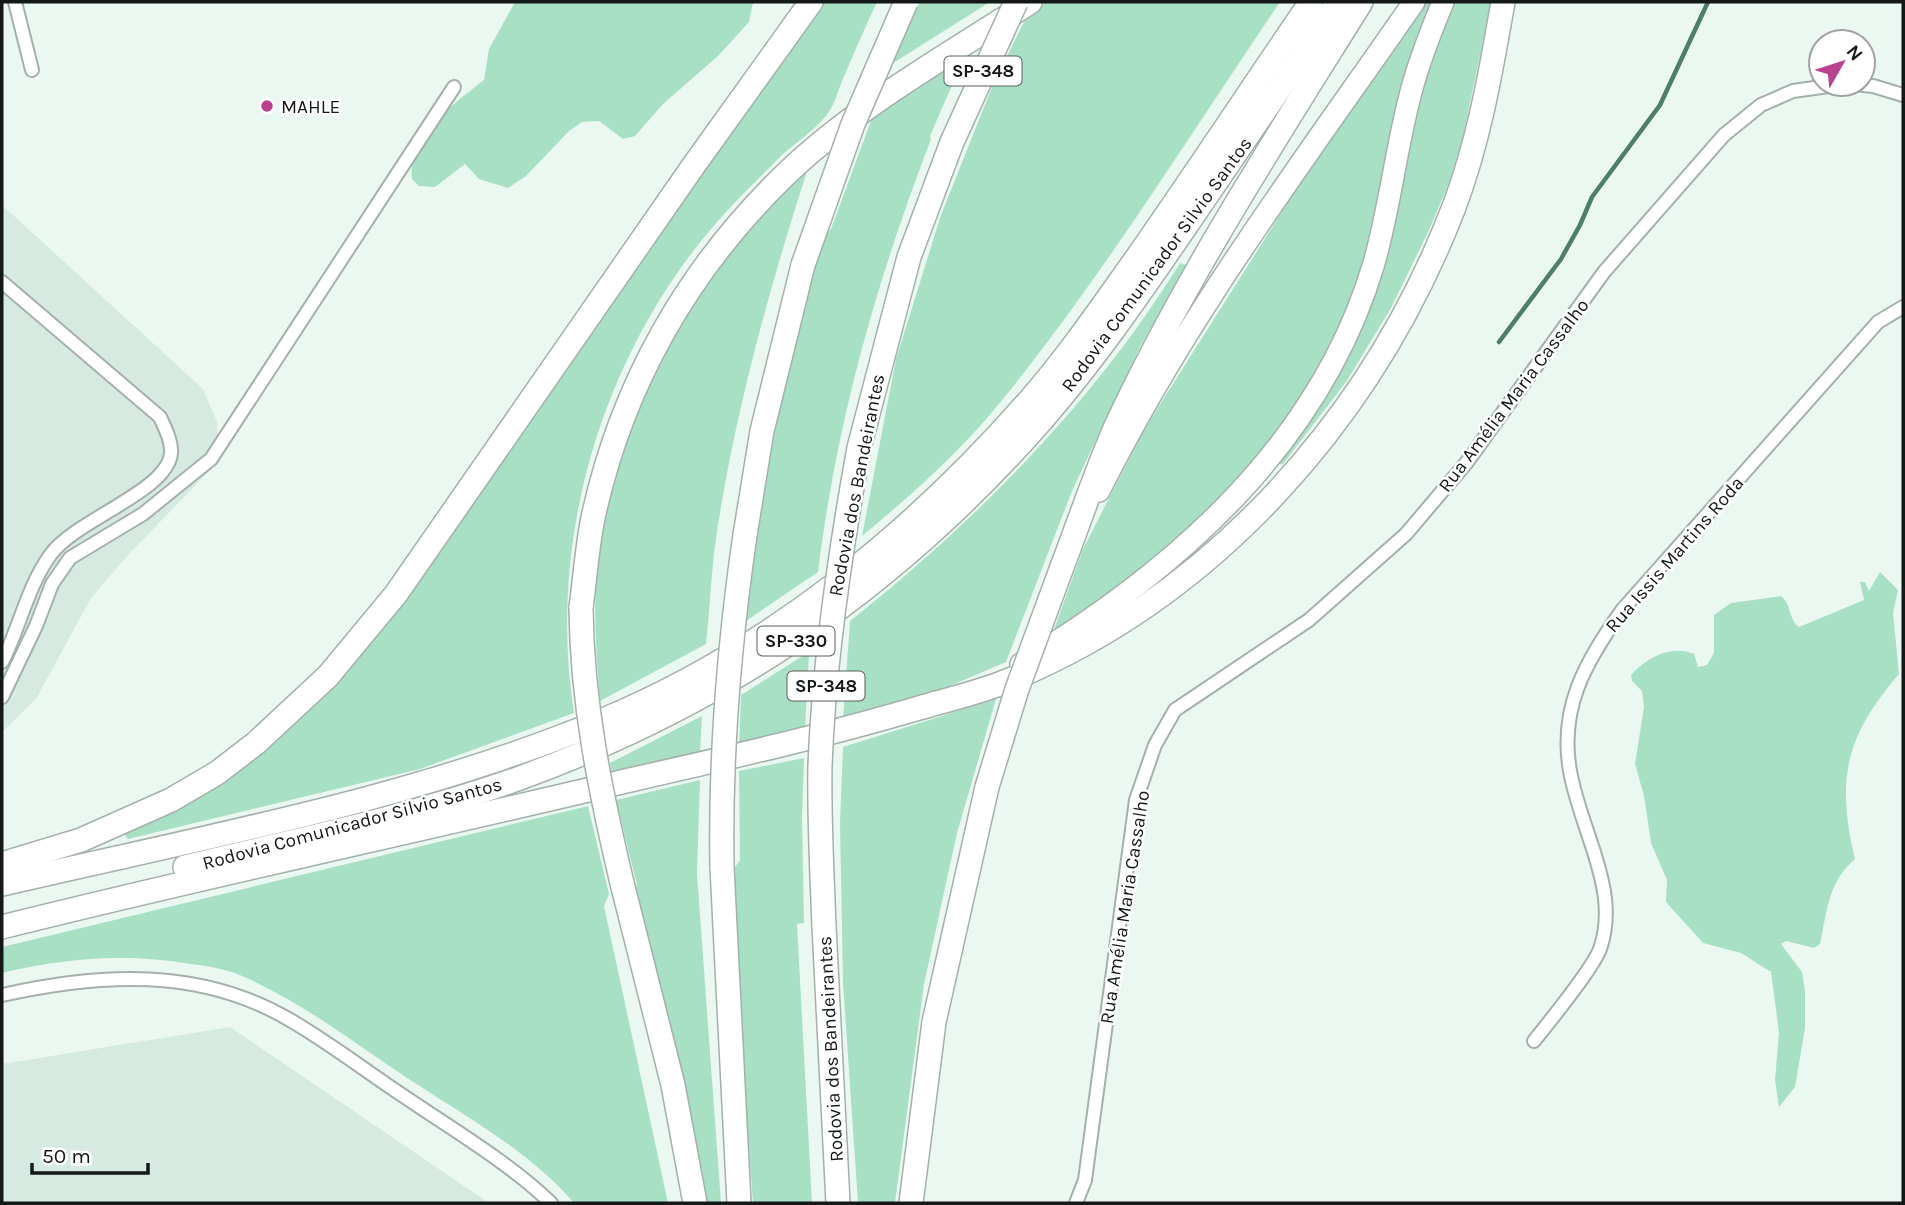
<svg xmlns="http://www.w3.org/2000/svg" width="1905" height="1205" viewBox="0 0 1905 1205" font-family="Karla,sans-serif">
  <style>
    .built { fill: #d6eae1 }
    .green { fill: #a8e0c6 }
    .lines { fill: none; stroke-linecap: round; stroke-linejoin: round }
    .stream { stroke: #4e7e6a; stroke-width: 4.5 }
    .minor-casing { stroke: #a4b0aa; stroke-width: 16 }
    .trunk-casing { stroke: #a4b0aa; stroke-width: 24 }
    .motorway-casing { stroke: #a4b0aa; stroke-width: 26 }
    .minor { stroke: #fff; stroke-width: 12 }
    .trunk { stroke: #fff; stroke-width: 21 }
    .motorway { stroke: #fff; stroke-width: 23 }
    .motorway-bridge-casing { stroke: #a4b0aa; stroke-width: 26; stroke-linecap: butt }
    .motorway-bridge { stroke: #fff; stroke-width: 23 }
    .poi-dot { fill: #bc4090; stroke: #fff; stroke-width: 2.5 }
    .labels { text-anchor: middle; stroke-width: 5; stroke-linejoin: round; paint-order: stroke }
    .shield { fill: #fff; stroke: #5a5e5d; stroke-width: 2 }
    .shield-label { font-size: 18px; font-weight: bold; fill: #141917 }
    .poi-label { font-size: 19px; fill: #141917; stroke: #fff; text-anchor: start }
    .street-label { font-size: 19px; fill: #141917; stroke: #fff }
  </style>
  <rect width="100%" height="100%" fill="#ebf8f1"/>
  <g class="built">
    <path d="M2 205 203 389 217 422V463L127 556 91 598 36 699 2 732Z"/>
    <path d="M230 1027 489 1203H2V1064Z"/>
  </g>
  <g class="green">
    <path d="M515 2H753L749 22 718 56 663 104 635 136 623 139 599 121 582 122 569 131 526 176 508 188 479 179 465 164 435 187 419 186 412 179C407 138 454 103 484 80L489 49Z"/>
    <path d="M817 2H877C865 27 854 53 843 79 838 90 835 104 828 113 816 130 796 142 781 156 754 183 725 211 701 241 597 372 548 547 574 713L420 769 128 839 124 834 164 814 289 726Z"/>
    <path d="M920 2H990L890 65Z"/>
    <path d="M1046 2H1280C1190 135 1104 274 1003 399 962 450 913 494 862 536L896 359 941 215 994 82 1028 14Z"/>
    <path d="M1427 2H1437L1409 79 1403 81 1380 189 1383 191 1371 247 1331 354 1270 446 1181 542 1051 638 1083 549 1145 428 1297 188Z"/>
    <path d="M1450 2H1491L1463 136 1450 180 1430 228 1391 308 1346 382 1282 465 1276 461 1331 379Z"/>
    <path d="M966 53 930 136 931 139C876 283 837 419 818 572L746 621C757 490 786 360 825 235L831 229 872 118Z"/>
    <path d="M808 168C769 289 735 412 716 538 711 573 710 609 706 644L600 701C596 651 592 598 599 547 619 399 702 269 808 168Z"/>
    <path d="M1180 263 1186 265 1140 347 1072 491 1006 662 931 694 843 719 850 621C977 520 1095 401 1180 263Z"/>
    <path d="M1880 572 1898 590 1893 613 1899 674C1845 737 1836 779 1855 859 1828 882 1827 911 1820 944L1814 948 1786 941 1781 944 1802 972 1805 991V1028L1795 1087 1779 1107 1775 1080 1779 1033 1771 972 1741 953 1703 943 1666 902 1667 880 1651 843 1644 796 1635 764 1644 707 1642 691 1632 681 1631 675C1646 658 1671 644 1694 654L1698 667 1707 665 1714 653V615L1731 603 1781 596C1792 605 1788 619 1799 627L1864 600 1860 582H1865L1869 591Z"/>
    <path d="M809 652 805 730 739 746 741 695Z"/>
    <path d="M996 699 957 833 924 984 895 1203H858L843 983 840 823 843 747Z"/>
    <path d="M702 716 700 754 612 774 610 763Z"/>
    <path d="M804 758 802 818 804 923 797 924 812 1203H753L735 955V867L740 860 739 771Z"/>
    <path d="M700 780 697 874 721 1203H705L633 887 637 885 616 800Z"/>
    <path d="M588 806 609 894 604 906 668 1203H574C532 1154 472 1120 418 1085 362 1049 303 1002 242 976 227 969 207 966 191 964 125 953 66 958 2 973V947Z"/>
  </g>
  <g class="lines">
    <path class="stream" d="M1499 342 1561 259 1580 225 1592 197 1660 105 1708 2"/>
    <g class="minor-casing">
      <g id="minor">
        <path d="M15 2 32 70"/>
        <path d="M1853 84 1873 86 1903 95"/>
        <path d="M2 282 160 417C165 428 172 441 171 453 168 491 77 519 51 554 27 587 20 627 2 662"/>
        <path d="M2 697 36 626 52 584 70 558 143 514 211 459 454 87"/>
        <path d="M2 995C100 973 200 967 290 1020 330 1043 367 1072 405 1097 455 1131 508 1162 551 1203"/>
        <path d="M1534 1041C1549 1022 1596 965 1601 946 1611 913 1604 884 1594 852 1586 827 1576 801 1571 776 1557 709 1586 661 1623 609L1878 322 1903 307"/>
        <path d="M1076 1203 1085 1180 1136 800 1155 745 1175 710 1309 620 1406 534 1467 462 1604 272 1724 135 1761 105 1793 91 1843 84"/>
      </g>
    </g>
    <g class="trunk-casing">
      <g id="trunk">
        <path d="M1099 491C1186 316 1303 162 1414 2"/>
        <path d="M1021 664C1177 570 1321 443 1374 263 1390 207 1396 148 1411 92 1419 61 1431 31 1443 2"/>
      </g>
    </g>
    <g class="motorway-casing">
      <g id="motorway">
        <path d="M859 448 909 257 952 142"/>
        <path d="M745 535 762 431 803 265"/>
        <path d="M1062 567C1080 520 1096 471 1117 424 1186 277 1275 140 1361 2"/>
        <path d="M581 608C585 578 587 547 593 518 621 387 687 270 784 176 855 107 947 56 1030 2"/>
        <path d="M2 864 81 840 171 800 217 773 256 743 328 676 396 594 694 165 811 2"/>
        <path d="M185 867C297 840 411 817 520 778 723 704 888 592 1032 431 1091 365 1140 293 1190 220 1240 147 1289 75 1338 2"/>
        <path d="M722 867 739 1203"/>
        <path d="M622 883 673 1085 695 1203"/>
        <path d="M2 884C203 837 410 800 601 721 767 652 911 536 1029 401 1065 360 1097 314 1129 269 1191 181 1250 91 1311 2"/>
        <path d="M824 926 838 1203"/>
        <path d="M2 927C210 875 421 830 630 780 727 758 824 736 919 708 947 700 976 693 1002 683 1213 599 1373 417 1454 207 1479 141 1491 71 1503 2"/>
        <path d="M911 1203 934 1022 987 787"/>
      </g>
    </g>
    <use href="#minor" class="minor"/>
    <use href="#trunk" class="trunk"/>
    <use href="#motorway" class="motorway"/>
    <g class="motorway-bridge-casing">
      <g id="motorway-bridge">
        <path d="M952 142 1016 2"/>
        <path d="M803 265 853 124 906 2"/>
        <path d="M581 608C582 703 600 790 622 883"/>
        <path d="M987 787 1017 689 1062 567"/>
        <path d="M722 867C720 755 729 645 745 535"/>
        <path d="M824 926C822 873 819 819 820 766 824 659 840 552 859 448"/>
      </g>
    </g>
    <use href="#motorway-bridge" class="motorway-bridge"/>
  </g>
  <circle class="poi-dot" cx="267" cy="106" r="7"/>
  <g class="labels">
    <g class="shield">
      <rect x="944.5" y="56.5" width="77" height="29" rx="5"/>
      <rect x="757.5" y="626.5" width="77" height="29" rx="5"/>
      <rect x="787.5" y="671.5" width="77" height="29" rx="5"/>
    </g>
    <g class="shield-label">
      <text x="983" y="77">SP-348</text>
      <text x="796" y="647">SP-330</text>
      <text x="826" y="692">SP-348</text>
    </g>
    <g class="poi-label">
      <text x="281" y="113">MAHLE</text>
    </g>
    <g class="street-label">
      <text transform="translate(1156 264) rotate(-54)" y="7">Rodovia Comunicador Silvio Santos</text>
      <text transform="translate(1513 395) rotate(-53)" y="7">Rua Amélia Maria Cassalho</text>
      <text transform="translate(856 485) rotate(-79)" y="7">Rodovia dos Bandeirantes</text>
      <text transform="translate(1674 554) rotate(-49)" y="7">Rua Issis Martins Roda</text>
      <text transform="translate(352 823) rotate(-15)" y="7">Rodovia Comunicador Silvio Santos</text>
      <text transform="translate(1124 907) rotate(-81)" y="7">Rua Amélia Maria Cassalho</text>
      <text transform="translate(830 1049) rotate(-93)" y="7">Rodovia dos Bandeirantes</text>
    </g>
  </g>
  <rect width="1905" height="1205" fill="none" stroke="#141917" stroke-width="7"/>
  <g transform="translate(1842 63) rotate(51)"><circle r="33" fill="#ffffff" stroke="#a1a3a2" stroke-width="2"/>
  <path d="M0-5L12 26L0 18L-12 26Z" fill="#bc4090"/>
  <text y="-10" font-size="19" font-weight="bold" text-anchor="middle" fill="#141917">N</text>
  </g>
  <path d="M32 1163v10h116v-10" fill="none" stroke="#141917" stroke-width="3.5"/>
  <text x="42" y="1163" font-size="21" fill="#141917" stroke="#ffffff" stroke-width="5" paint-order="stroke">50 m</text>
</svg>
